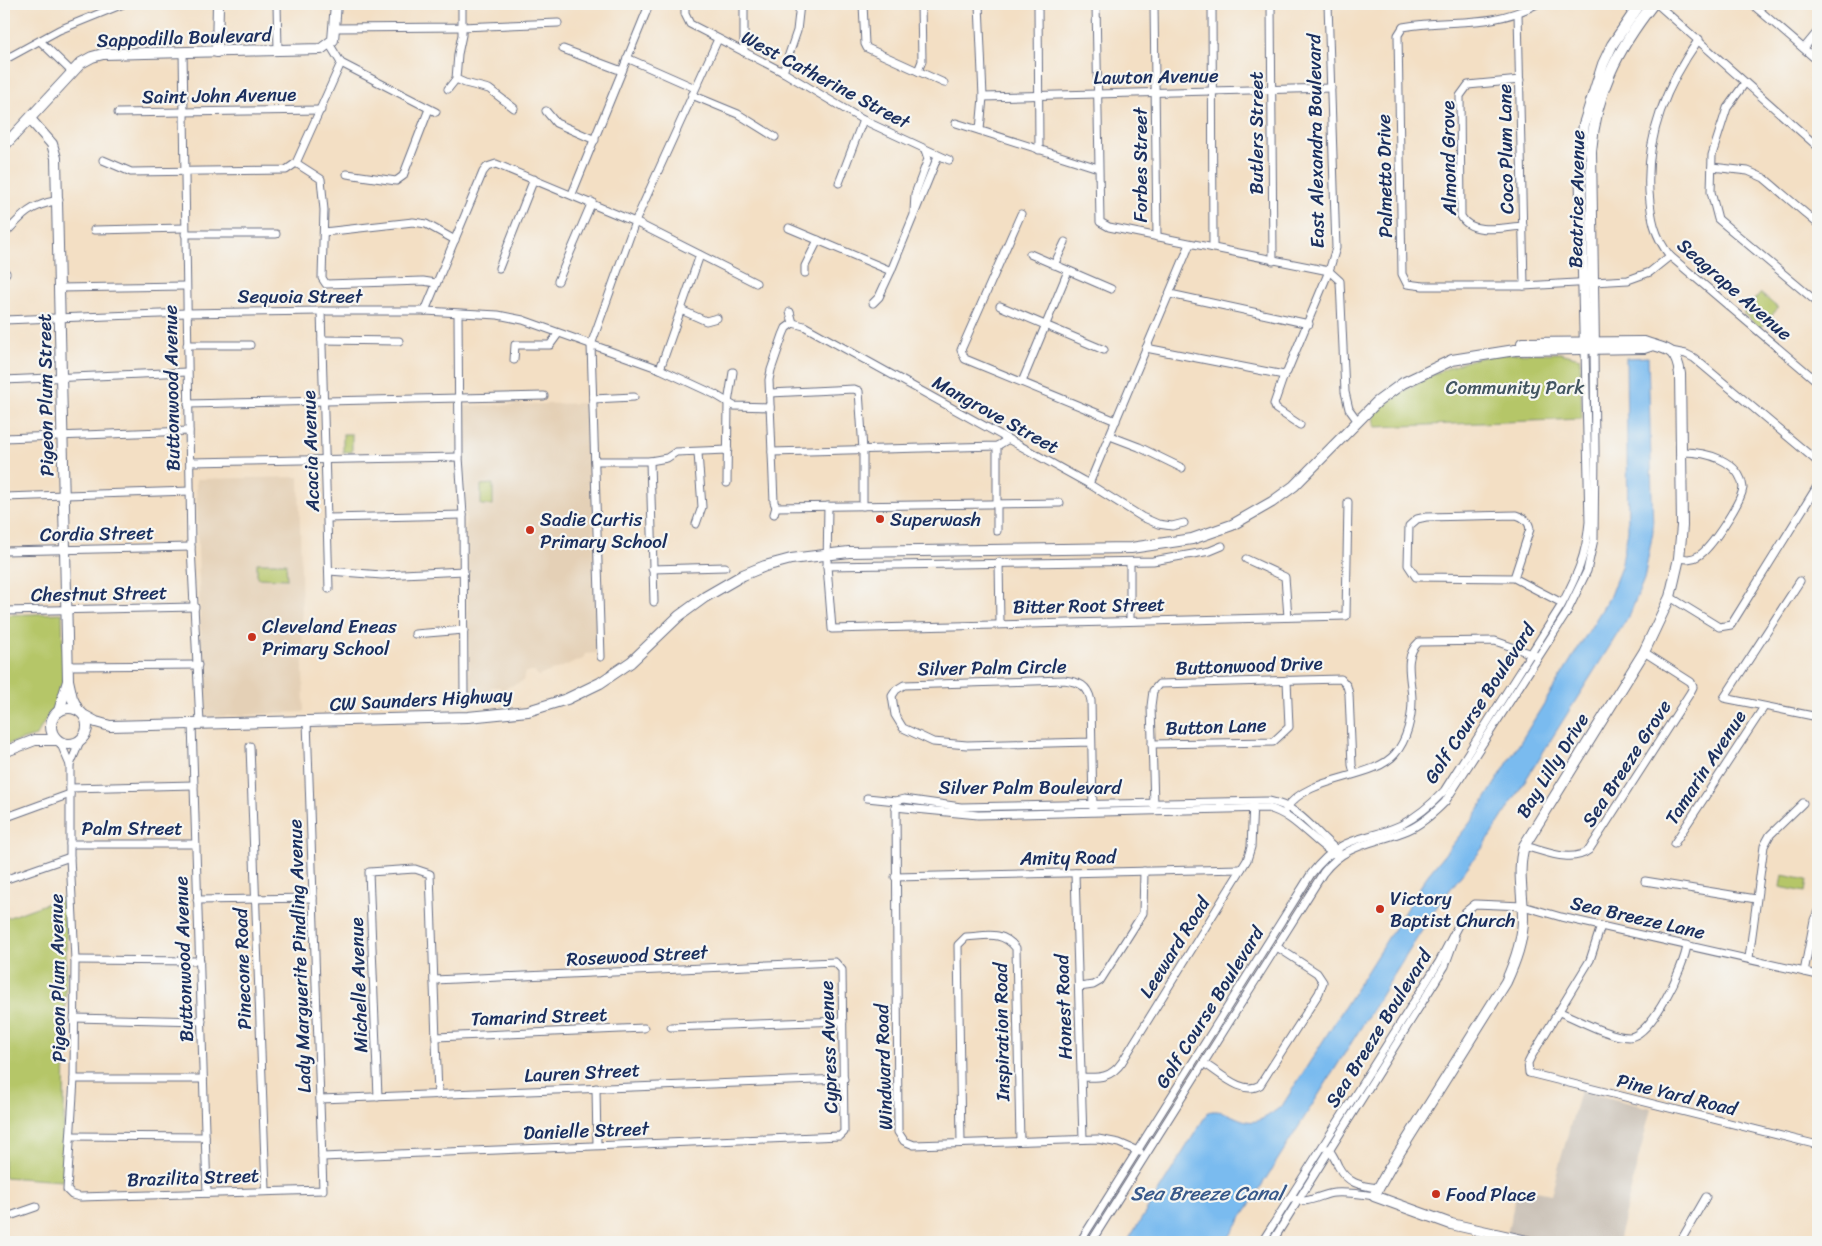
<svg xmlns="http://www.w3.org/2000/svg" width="1822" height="1246" viewBox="0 0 1822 1246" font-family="Sriracha,sans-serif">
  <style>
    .built { fill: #e4d0b6 }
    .industrial { fill: #cbc2b8 }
    .green { fill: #b5c668; stroke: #687a63 }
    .water { fill: #7abbef; stroke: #4a75a6 }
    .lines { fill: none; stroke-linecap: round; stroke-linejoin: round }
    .street-casing { stroke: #676d82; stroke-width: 9 }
    .secondary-casing { stroke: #676d82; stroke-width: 12 }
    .street { stroke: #fff; stroke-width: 7 }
    .secondary { stroke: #fff; stroke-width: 10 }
    .poi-dot { fill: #c8321e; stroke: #f6f6f2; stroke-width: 2 }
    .labels { text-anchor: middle; stroke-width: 4.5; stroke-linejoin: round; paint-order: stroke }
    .street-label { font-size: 19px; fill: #1b2f5e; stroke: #f6f6f2 }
    .park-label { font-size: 19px; fill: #425560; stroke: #f6f6f2 }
    .poi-label { font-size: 19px; fill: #1b2f5e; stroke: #f6f6f2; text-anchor: start }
    .water-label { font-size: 20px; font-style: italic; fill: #38598a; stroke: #f6f6f2 }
  </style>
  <rect width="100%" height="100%" fill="#f6f6f2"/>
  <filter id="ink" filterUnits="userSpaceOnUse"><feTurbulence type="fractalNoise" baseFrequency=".02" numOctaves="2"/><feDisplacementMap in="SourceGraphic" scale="10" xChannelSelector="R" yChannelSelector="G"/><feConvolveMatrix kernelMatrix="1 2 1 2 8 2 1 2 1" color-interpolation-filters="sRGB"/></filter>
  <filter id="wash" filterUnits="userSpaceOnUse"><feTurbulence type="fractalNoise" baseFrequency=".0096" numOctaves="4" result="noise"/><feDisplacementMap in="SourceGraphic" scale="20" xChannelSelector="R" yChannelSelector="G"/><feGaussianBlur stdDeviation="1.12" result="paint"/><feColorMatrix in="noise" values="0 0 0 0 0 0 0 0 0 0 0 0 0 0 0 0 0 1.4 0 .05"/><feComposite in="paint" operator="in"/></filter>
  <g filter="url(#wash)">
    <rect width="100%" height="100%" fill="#f3dfc4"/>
    <g class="built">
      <path d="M590 403 597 653 585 654 583 659 538 676 535 672H525L523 681 501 690 500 687H491L487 695 470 702 463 406Z"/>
      <path d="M299 477 304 712 203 717 196 479Z"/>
    </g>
    <path class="industrial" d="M1580 1091 1651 1108 1618 1242H1546L1507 1234 1518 1187 1551 1194Z"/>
    <g class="green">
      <path d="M1760 293 1778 308 1761 328 1743 313Z"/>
      <path d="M1560 353 1580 358 1582 419 1375 427 1374 413C1410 385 1449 362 1494 355 1516 352 1539 354 1560 353Z"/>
      <rect x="343" y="434" width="9" height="18"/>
      <path d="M493 484V505H481V485Z"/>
      <path d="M257 563H286L287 579 257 578Z"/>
      <path d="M62 613 64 682 56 707 50 712 36 736 4 745V615Z"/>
      <path d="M1782 875 1807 880 1805 892 1780 887Z"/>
      <path d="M67 896 63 1181 4 1177V919Z"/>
    </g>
    <path class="water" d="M1648 357 1653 531 1644 579 1630 614 1484 846 1438 905 1226 1242H1127L1208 1112C1228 1106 1242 1129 1262 1119 1269 1116 1276 1110 1282 1106L1427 876 1473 819 1609 598 1621 567 1628 530 1626 358Z"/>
  </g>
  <g filter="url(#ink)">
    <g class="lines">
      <g class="street-casing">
        <g id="street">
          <path d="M277 4 278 50"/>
          <path d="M462 4V35L458 54 456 79 465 83 489 89 514 108"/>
          <path d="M685 4V14L690 24 783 72 863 120 949 160"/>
          <path d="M863 4 865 44 867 48 944 83"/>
          <path d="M979 4 983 97 980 130"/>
          <path d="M1038 4 1039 150"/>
          <path d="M1096 4 1100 222 1109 227 1329 271 1287 372 1284 375 1146 348"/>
          <path d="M1154 4 1157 237"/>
          <path d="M1212 4 1213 248"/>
          <path d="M1271 4 1273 261"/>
          <path d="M1328 4 1336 248 1329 271 1340 281 1345 392 1349 409 1357 420"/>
          <path d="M1537 4C1489 29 1452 18 1403 27L1398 35 1402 274 1407 284 1423 286H1524L1628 280 1650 272 1670 256"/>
          <path d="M1657 4 1818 147"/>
          <path d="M1752 4 1818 61"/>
          <path d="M1518 13 1524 286"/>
          <path d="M335 28 462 27 558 23"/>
          <path d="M1699 39C1666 86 1646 134 1649 192 1651 217 1654 236 1670 256L1818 382"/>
          <path d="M40 41 72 72"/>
          <path d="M330 45 341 63 436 112"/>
          <path d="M1804 48 1818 31"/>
          <path d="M563 49 622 71"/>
          <path d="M183 52 191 547 200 723"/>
          <path d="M744 52V4"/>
          <path d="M627 58 695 88"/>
          <path d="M4 60 59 30 123 4"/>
          <path d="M918 71 922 61 921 4"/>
          <path d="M783 72 797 31 800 4"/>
          <path d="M1520 80 1468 85 1460 96 1461 216C1471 236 1504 227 1523 226"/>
          <path d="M1745 83 1727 108 1712 155 1711 192 1718 219 1818 303"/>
          <path d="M448 89 456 79"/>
          <path d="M692 95 738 114 775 137"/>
          <path d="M983 97 1331 88"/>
          <path d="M546 111 556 123 595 140"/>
          <path d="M118 113 321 110"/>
          <path d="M956 123 1098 168"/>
          <path d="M103 160 131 172 286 170 296 163 341 63"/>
          <path d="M296 163 321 179 324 210 322 278 326 284 423 281 436 283"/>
          <path d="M1712 167 1748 171 1764 178 1818 224"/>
          <path d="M347 174 396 181 403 176 429 109"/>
          <path d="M839 183 863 120"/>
          <path d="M572 194 647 10V4"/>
          <path d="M914 212 915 194 928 159 925 150"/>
          <path d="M1021 214 961 350 965 359 1116 421"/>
          <path d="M789 228 891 271"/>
          <path d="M94 230 185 228"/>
          <path d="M324 232 413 222 426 224 455 240"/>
          <path d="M185 234H276"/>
          <path d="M4 235C23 214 31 205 59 200"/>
          <path d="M1030 254 1111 289"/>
          <path d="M1054 265 1065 242"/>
          <path d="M499 268 534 179"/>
          <path d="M4 271 6 273"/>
          <path d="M805 273V266L818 240"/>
          <path d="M558 281 592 202"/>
          <path d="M59 288 185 286"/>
          <path d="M1170 294 1309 324"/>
          <path d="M873 303 879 297 891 271 938 156"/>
          <path d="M1000 306 1104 350"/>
          <path d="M681 310 706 321 717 318"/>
          <path d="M321 311 329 589"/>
          <path d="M425 311 483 172 487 167 496 164 635 222 756 283"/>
          <path d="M790 312 793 323"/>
          <path d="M458 314 459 457 463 515 464 698"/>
          <path d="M4 320 186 313 321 311H425L498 315 523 320 660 369 714 394 734 406 770 407"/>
          <path d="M793 323 804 326 1089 484 1142 517 1158 524 1172 526 1184 523"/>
          <path d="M322 340 399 341"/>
          <path d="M187 345H250"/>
          <path d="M1671 351 1686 354 1694 358 1818 462"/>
          <path d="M514 360 515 345H550L558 334"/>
          <path d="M660 369 700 255"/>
          <path d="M1284 375 1274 404 1276 409 1300 425"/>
          <path d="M4 380 187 372"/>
          <path d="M1022 382 1068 271"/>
          <path d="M770 393 854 389 859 391 863 450V506"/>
          <path d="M593 399 634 397"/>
          <path d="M188 404 544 396"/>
          <path d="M1110 436 1139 447 1182 468"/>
          <path d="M4 438 189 431"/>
          <path d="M997 446V531"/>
          <path d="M772 452 997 446 1007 440"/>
          <path d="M595 461H650L654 602"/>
          <path d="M650 461 667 458 676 452 728 450"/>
          <path d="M190 462 459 457"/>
          <path d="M727 483 728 403 733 372"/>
          <path d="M1089 484 1190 244"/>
          <path d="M4 497 190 491"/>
          <path d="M828 506 827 566 832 629 1346 616 1348 502"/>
          <path d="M776 507 1060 503"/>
          <path d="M774 514 776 507 774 502 769 380 771 370 783 335 786 328 793 323"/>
          <path d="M328 518 463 515"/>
          <path d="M696 524 702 507 698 453"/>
          <path d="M4 551 191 547"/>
          <path d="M1679 558C1686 559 1692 560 1698 556 1711 549 1741 502 1743 488 1740 460 1706 452 1683 452"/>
          <path d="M1246 559 1285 577 1288 617"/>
          <path d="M999 562 1000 623"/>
          <path d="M1130 562V621"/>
          <path d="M827 566 1153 561 1210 551 1222 546"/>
          <path d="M652 569 725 567"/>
          <path d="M329 571 382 575 464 571"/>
          <path d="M1514 578 1530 529C1529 521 1523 517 1516 515L1426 517 1417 519 1409 526 1408 565 1416 577 1514 578 1562 603"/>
          <path d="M1800 581 1724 698 1818 717"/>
          <path d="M1670 597 1719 627 1731 625 1818 485"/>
          <path d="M4 611 195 607"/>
          <path d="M415 634 464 630"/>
          <path d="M601 657 591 345 635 222 718 39"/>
          <path d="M68 666 198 665"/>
          <path d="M192 724 207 1193"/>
          <path d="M60 742 70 765V857L75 960 74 1079 67 1190 72 1195 80 1197 323 1190 307 721"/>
          <path d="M1091 742 967 745 933 742 903 728 895 715 892 696 896 690 904 685 1064 680C1079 682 1088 685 1091 701L1093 811"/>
          <path d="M1152 744 1273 742 1289 727 1287 680"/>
          <path d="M250 746 266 1190"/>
          <path d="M70 765 80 741"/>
          <path d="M70 788 194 785"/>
          <path d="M867 798 896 801"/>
          <path d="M1154 805 1151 706 1153 691 1159 684 1341 679 1347 686 1349 694 1352 765 1354 773"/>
          <path d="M895 807 978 815 1268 808C1295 815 1311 840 1334 854"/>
          <path d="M1286 809C1307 775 1373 780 1395 754 1407 740 1412 718 1412 700 1412 680 1402 657 1419 642L1495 641 1535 655"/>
          <path d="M4 818 70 794"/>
          <path d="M70 844H194"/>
          <path d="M1674 844 1764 707"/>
          <path d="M1524 846C1545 851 1571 864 1589 850L1690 693 1693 687 1691 682 1644 652"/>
          <path d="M1075 873 1083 1139"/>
          <path d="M895 877 1241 869"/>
          <path d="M4 880 70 857"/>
          <path d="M1645 881 1756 899"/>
          <path d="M197 900 313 898"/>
          <path d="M1601 926 1590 960 1531 1057 1528 1063 1529 1073 1818 1145"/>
          <path d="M1749 958 1764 846 1770 835 1803 803"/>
          <path d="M75 960 200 961"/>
          <path d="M1804 972 1814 920 1818 911"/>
          <path d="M1079 987 1093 985 1100 981 1143 913 1144 871"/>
          <path d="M1560 1012C1579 1020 1609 1037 1629 1037 1652 1036 1685 965 1687 945"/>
          <path d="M74 1018 202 1021"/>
          <path d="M671 1027 843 1021"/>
          <path d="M436 1037 644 1028"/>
          <path d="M1205 1064C1220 1073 1243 1096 1260 1085L1319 993 1323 982 1317 973 1277 947"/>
          <path d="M1081 1077C1100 1078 1111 1078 1122 1062L1247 860 1251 847 1253 803"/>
          <path d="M74 1079H203"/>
          <path d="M596 1088 597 1145"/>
          <path d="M378 1097 369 872 415 869 430 874 438 1095"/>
          <path d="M320 1099 844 1079"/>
          <path d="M71 1136 205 1137"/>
          <path d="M961 1143 958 945 966 937C986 936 1002 930 1016 948L1020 1141"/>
          <path d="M1328 1149C1333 1154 1335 1159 1338 1166 1347 1183 1360 1186 1378 1188"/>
          <path d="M1140 1152 1119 1143 1098 1139 914 1145 904 1141 898 1132 896 801 904 799 961 807 1269 801C1301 807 1314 832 1338 851"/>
          <path d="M322 1157 840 1136 844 1132 842 970 835 962 434 980"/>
          <path d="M1295 1199C1308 1205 1321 1194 1334 1193 1348 1192 1361 1194 1374 1196"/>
          <path d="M4 1218 36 1207"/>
          <path d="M1080 1242 1311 874C1343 833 1361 843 1401 825 1418 816 1431 805 1444 791L1561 606C1577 575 1586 557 1589 522L1585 350"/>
          <path d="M1091 1242 1323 873C1347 842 1375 844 1408 830 1422 824 1434 813 1445 802L1566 614 1587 571 1594 539 1595 452 1594 350"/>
          <path d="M1262 1242 1439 962 1465 912 1475 904 1523 906 1561 917 1818 975"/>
          <path d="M1272 1242 1445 966 1455 938"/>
          <path d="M1680 1242 1706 1197"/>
        </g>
      </g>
      <g class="secondary-casing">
        <g id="secondary">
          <path d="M217 52 218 4"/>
          <path d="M30 119 52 144 56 158 68 680 72 698 78 710"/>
          <path d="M4 146 81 63 92 57 103 54 321 49 333 40 336 4"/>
          <path d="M1522 343 1644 342C1666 350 1676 346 1680 374L1682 526 1679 558 1670 597 1644 652 1524 846C1517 870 1523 893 1523 919 1523 941 1515 962 1506 982L1389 1169 1374 1196 1451 1224 1531 1242"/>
          <path d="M1585 347 1580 160 1584 124 1603 64 1612 45 1640 4"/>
          <path d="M1594 347 1591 151C1596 91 1617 50 1653 4"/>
          <circle cx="69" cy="726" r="18"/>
          <path d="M59 711 68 681"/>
          <path d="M85 716 96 722 110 726 468 717 528 711 567 699 600 683 631 662 679 616 705 597 743 575 765 566 791 559 849 552 1131 548 1192 539 1232 525 1272 502 1294 486 1377 402 1403 383 1452 360 1515 350 1644 348 1653 345"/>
          <path d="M4 752 35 740H57"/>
        </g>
      </g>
      <use href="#street" class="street"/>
      <use href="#secondary" class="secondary"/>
    </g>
  </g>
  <g class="poi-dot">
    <circle cx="880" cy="519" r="5"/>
    <circle cx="530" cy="530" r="5"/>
    <circle cx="252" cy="637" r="5"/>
    <circle cx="1380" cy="909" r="5"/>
    <circle cx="1436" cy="1194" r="5"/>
  </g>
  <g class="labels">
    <g class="street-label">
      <text transform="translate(184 37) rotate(-2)" y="7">Sappodilla Boulevard</text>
      <text transform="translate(1156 76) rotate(-1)" y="7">Lawton Avenue</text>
      <text transform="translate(826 79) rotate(28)" y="7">West Catherine Street</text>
      <text transform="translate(219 95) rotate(-1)" y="7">Saint John Avenue</text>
      <text transform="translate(1256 133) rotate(-90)" y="7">Butlers Street</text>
      <text transform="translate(1315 141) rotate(-91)" y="7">East Alexandra Boulevard</text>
      <text transform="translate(1505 149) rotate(-91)" y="7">Coco Plum Lane</text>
      <text transform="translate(1448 158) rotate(-91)" y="7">Almond Grove</text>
      <text transform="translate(1140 165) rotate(-90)" y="7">Forbes Street</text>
      <text transform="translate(1384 176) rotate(-91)" y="7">Palmetto Drive</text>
      <text transform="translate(1576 199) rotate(-89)" y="7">Beatrice Avenue</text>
      <text transform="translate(1735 289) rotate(41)" y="7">Seagrape Avenue</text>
      <text x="300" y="303">Sequoia Street</text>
      <text transform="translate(171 388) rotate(-91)" y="7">Buttonwood Avenue</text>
      <text transform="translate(45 395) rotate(-91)" y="7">Pigeon Plum Street</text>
      <text transform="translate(996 414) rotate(29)" y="7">Mangrove Street</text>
      <text transform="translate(310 451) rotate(-92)" y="7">Acacia Avenue</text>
      <text transform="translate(97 533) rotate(-1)" y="7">Cordia Street</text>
      <text transform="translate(99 593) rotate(-1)" y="7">Chestnut Street</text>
      <text transform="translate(1089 605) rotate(-1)" y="7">Bitter Root Street</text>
      <text transform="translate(1249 665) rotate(-2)" y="7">Buttonwood Drive</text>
      <text transform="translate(992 667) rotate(-1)" y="7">Silver Palm Circle</text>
      <text transform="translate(421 699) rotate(-3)" y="7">CW Saunders Highway</text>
      <text transform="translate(1479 703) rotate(-57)" y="7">Golf Course Boulevard</text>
      <text transform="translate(1216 726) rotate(-2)" y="7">Button Lane</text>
      <text transform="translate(1626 763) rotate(-57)" y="7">Sea Breeze Grove</text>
      <text transform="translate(1552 765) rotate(-58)" y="7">Bay Lilly Drive</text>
      <text transform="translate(1705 767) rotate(-57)" y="7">Tamarin Avenue</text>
      <text x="1030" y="794">Silver Palm Boulevard</text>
      <text x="132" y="835">Palm Street</text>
      <text transform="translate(1068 857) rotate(-1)" y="7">Amity Road</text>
      <text transform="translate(1638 917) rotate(13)" y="7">Sea Breeze Lane</text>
      <text transform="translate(1174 947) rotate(-58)" y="7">Leeward Road</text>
      <text transform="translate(637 955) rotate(-3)" y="7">Rosewood Street</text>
      <text transform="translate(299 956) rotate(-92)" y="7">Lady Marguerite Pindling Avenue</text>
      <text transform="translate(183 959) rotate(-92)" y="7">Buttonwood Avenue</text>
      <text transform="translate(242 969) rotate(-92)" y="7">Pinecone Road</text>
      <text transform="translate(57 978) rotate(-91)" y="7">Pigeon Plum Avenue</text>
      <text transform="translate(358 985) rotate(-92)" y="7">Michelle Avenue</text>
      <text transform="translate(1063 1007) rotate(-92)" y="7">Honest Road</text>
      <text transform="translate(1209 1007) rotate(-58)" y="7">Golf Course Boulevard</text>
      <text transform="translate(539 1016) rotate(-2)" y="7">Tamarind Street</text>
      <text transform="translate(1378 1028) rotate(-58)" y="7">Sea Breeze Boulevard</text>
      <text transform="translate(1001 1032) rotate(-91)" y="7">Inspiration Road</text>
      <text transform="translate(828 1047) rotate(-92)" y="7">Cypress Avenue</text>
      <text transform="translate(883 1067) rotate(-92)" y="7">Windward Road</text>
      <text transform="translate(582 1072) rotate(-3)" y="7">Lauren Street</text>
      <text transform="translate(1677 1094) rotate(14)" y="7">Pine Yard Road</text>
      <text transform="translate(586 1130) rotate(-2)" y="7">Danielle Street</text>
      <text transform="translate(193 1177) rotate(-2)" y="7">Brazilita Street</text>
    </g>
    <g class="park-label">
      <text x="1515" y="394">Community Park</text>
    </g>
    <g class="poi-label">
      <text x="540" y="526">Sadie Curtis<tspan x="540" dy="22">Primary School</tspan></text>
      <text x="890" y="526">Superwash</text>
      <text x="262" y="633">Cleveland Eneas<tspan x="262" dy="22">Primary School</tspan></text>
      <text x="1390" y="905">Victory<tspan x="1390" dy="22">Baptist Church</tspan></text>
      <text x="1446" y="1201">Food Place</text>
    </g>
    <g class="water-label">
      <text x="1207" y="1200">Sea Breeze Canal</text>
    </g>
  </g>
  <rect width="1822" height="1246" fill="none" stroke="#f6f6f2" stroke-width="20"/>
</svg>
